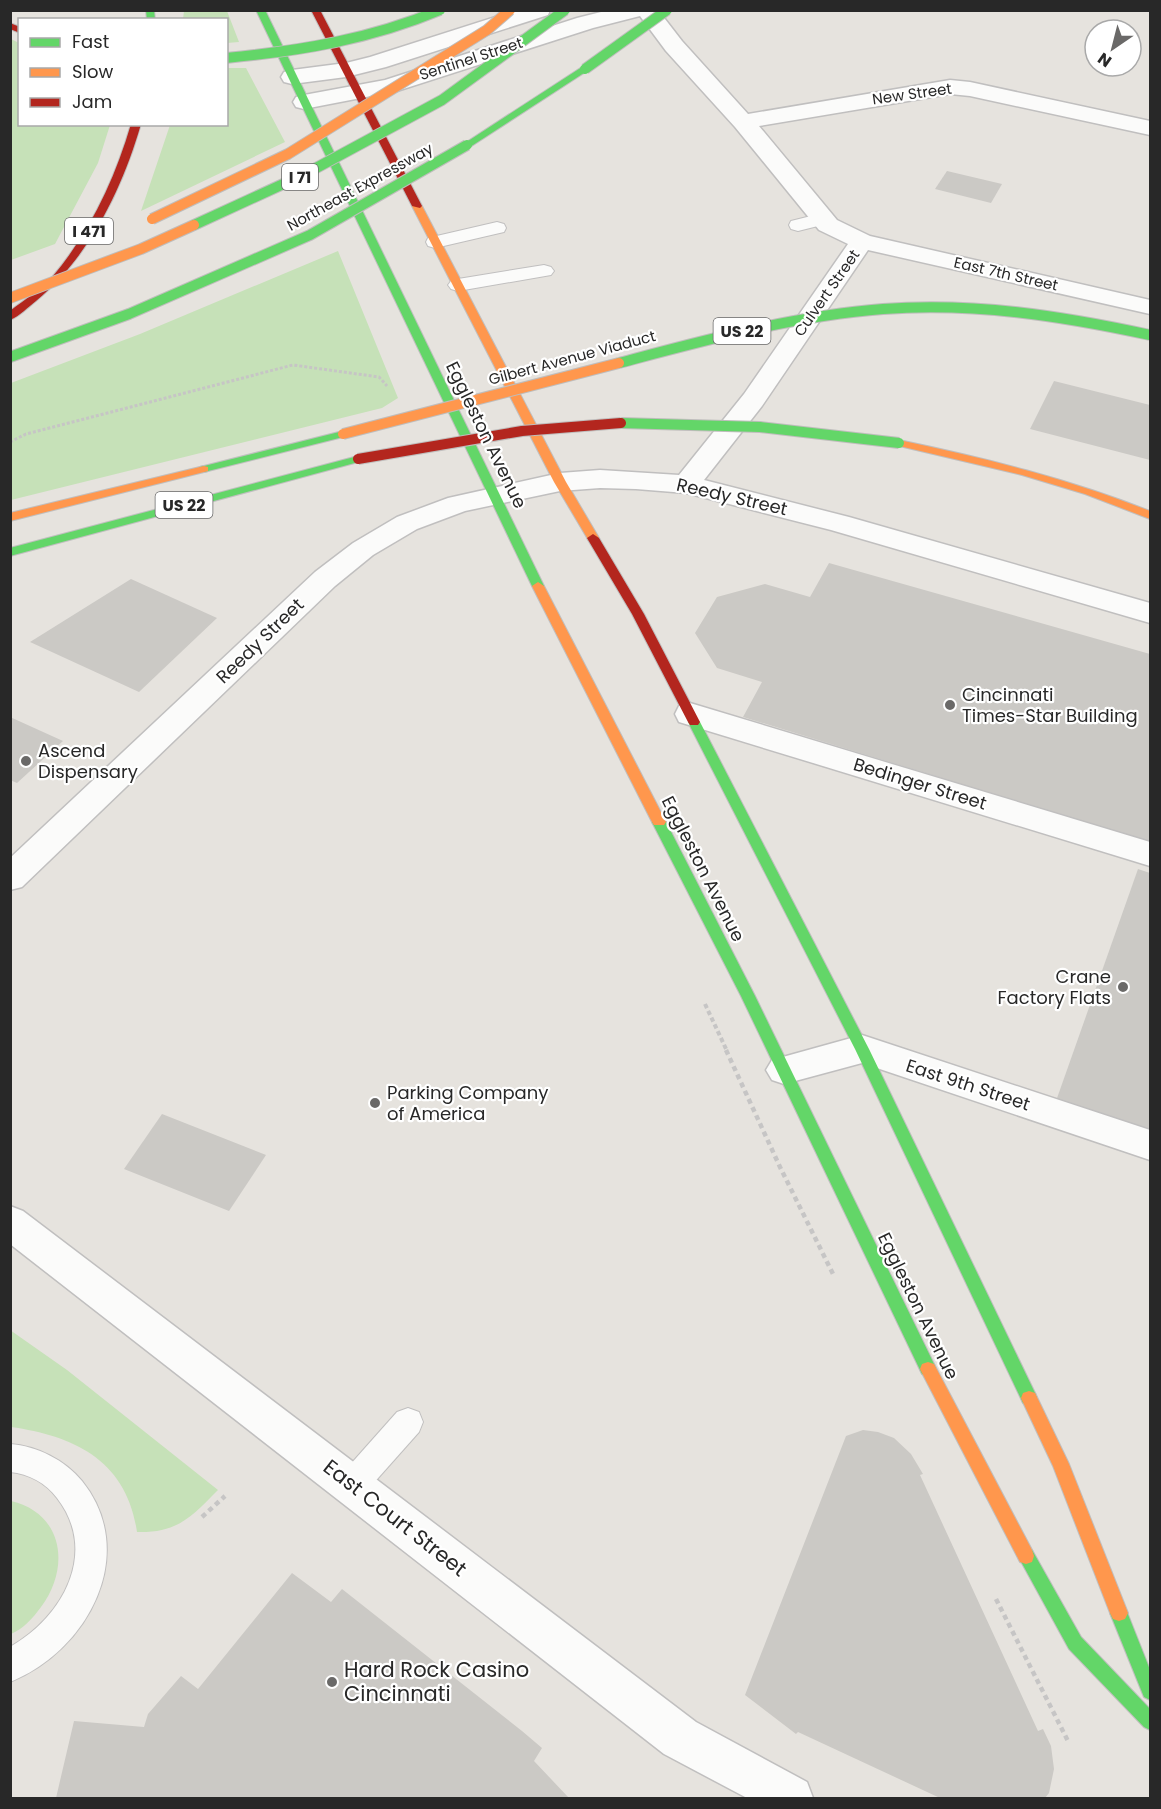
<svg xmlns="http://www.w3.org/2000/svg" width="1161" height="1809" viewBox="0 0 1161 1809" font-family="Poppins,sans-serif">
  <style>
    .green { fill: #c6e1b8 }
    .building { fill: #cbc9c5 }
    .lines { fill: none; stroke-linecap: round; stroke-linejoin: round }
    .lane-casing { stroke: #c0bfbf; stroke-width: 2 }
    .street-casing { stroke: #c0bfbf; stroke-width: 3 }
    .fast-casing { stroke: #c0bfbf; stroke-width: 2 }
    .slow-casing { stroke: #c0bfbf; stroke-width: 2 }
    .jam-casing { stroke: #c0bfbf; stroke-width: 2 }
    .path-far2 { stroke: #c6c5c5; stroke-width: 3; stroke-dasharray: 3 2; stroke-linecap: butt }
    .path-far1 { stroke: #c6c5c5; stroke-width: 4; stroke-dasharray: 4.5 3; stroke-linecap: butt }
    .path { stroke: #c6c5c5; stroke-width: 4.5; stroke-dasharray: 5 4; stroke-linecap: butt }
    .lane { fill: #fbfbfa; fill-rule: evenodd }
    .street { fill: #fbfbfa; fill-rule: evenodd }
    .fast { fill: #63d668; fill-rule: evenodd }
    .slow { fill: #ff974d; fill-rule: evenodd }
    .jam { fill: #b3261e; fill-rule: evenodd }
    .fast-bridge-casing { stroke: #bfbdbc; stroke-width: 12; stroke-linecap: butt }
    .slow-bridge-casing { stroke: #bfbdbc; stroke-width: 12; stroke-linecap: butt }
    .jam-bridge-casing { stroke: #bfbdbc; stroke-width: 12; stroke-linecap: butt }
    .fast-bridge { stroke: #63d668; stroke-width: 10 }
    .slow-bridge { stroke: #ff974d; stroke-width: 10 }
    .jam-bridge { stroke: #b3261e; stroke-width: 10 }
    .poi-dot { fill: #6a6968; stroke: #fff; stroke-width: 2 }
    .labels { text-anchor: middle; stroke-width: 4.5; stroke-linejoin: round; paint-order: stroke }
    .far-street-label { font-size: 15px; fill: #282828; stroke: #fff }
    .shield { fill: #fff; stroke: #686868; stroke-width: 1.5 }
    .shield-label { font-size: 16px; font-weight: bold; fill: #282828 }
    .street-label { font-size: 18px; fill: #282828; stroke: #fff }
    .poi-label { font-size: 18px; fill: #282828; stroke: #fff; text-anchor: start }
    .near-street-label { font-size: 21px; fill: #282828; stroke: #fff }
    .near-poi-label { font-size: 21px; fill: #282828; stroke: #fff; text-anchor: start }
  </style>
  <rect width="100%" height="100%" fill="#e6e3de"/>
  <g class="green">
    <path d="M184 11H227L239 42 227 43 226 20 183 19Z"/>
    <path d="M11 39 19 43 20 124 110 125 98 163 55 244 11 260Z"/>
    <path d="M227 68H246L285 142 141 211 170 125 226 124Z"/>
    <path d="M338 251 398 398 382 408 11 500V383L140 334Z"/>
    <path d="M10 1330 67 1370 218 1490C191 1517 178 1533 137 1532 127 1461 75 1436 11 1427Z"/>
    <path d="M11 1501C63 1513 71 1567 41 1607 33 1618 23 1629 11 1634Z"/>
  </g>
  <g class="building">
    <path d="M947 171 1002 184 991 203 935 189Z"/>
    <path d="M1054 381 1150 405V460L1030 429Z"/>
    <path d="M829 563 1150 654V842L743 717 762 682 717 668 695 633 717 597 765 584 810 597Z"/>
    <path d="M131 579 217 618 139 692 30 642Z"/>
    <path d="M10 717 63 741 17 783 10 780Z"/>
    <path d="M1138 869 1150 873V1133L1056 1101Z"/>
    <path d="M162 1114 266 1155 229 1211 124 1169Z"/>
    <path d="M863 1430 878 1432 894 1438 911 1454 923 1474 920 1475 1038 1731 1043 1729 1051 1746 1054 1769 1049 1793 1045 1798H940L798 1732 796 1734 745 1695 846 1436Z"/>
    <path d="M292 1573 331 1602 342 1589 522 1731 542 1748 534 1761 569 1798H56L74 1721 144 1727 148 1714 181 1676 198 1689Z"/>
  </g>
  <g class="lines">
    <g class="lane-casing">
      <g id="lane">
        <path d="M823 213 830 215 832 219 830 223 798 231 791 229 789 225 791 221Z"/>
        <path d="M497 222 504 224 506 228 504 232 435 248 428 246 426 242 428 238Z"/>
        <path d="M544 265 551 267 554 271 551 275 458 291 451 289 448 285 451 281 458 279Z"/>
        <path d="M408 1408 419 1412 423 1422 419 1432 363 1495 352 1500 341 1495 336 1485 341 1475 397 1412Z"/>
        <path d="M10 1444C37 1446 65 1460 82 1481 140 1553 88 1651 10 1682V1647C63 1617 99 1552 57 1498 46 1483 29 1474 10 1472Z"/>
      </g>
    </g>
    <g class="street-casing">
      <g id="street">
        <path d="M517 10H550L548 15 386 67 346 77 292 84 284 82 281 77 284 72 292 70 346 63 370 57Z"/>
        <path d="M609 10H658L682 41 748 114 950 80 970 82 1150 121V135L970 96 950 94 759 126 837 220 870 236 1150 300V314L868 250 762 406 704 480 849 517 1150 603V623L831 530 686 493 636 489 600 488 560 491 465 511 417 529 373 555 335 586 22 887 10 890V858L315 572 353 543 397 517 448 498 560 473 600 470 679 475 744 394 848 244 819 230 735 127 666 51 640 16 593 28 397 91 304 109 296 107 293 102 296 97 304 95 385 80 577 18Z"/>
        <path d="M690 703 1150 842V866L679 722 675 714 679 706Z"/>
        <path d="M862 1035 1150 1130V1160L862 1063 784 1084 772 1080 766 1070 772 1060Z"/>
        <path d="M10 1206 23 1211 696 1722 807 1782 813 1798H747L664 1754 10 1244Z"/>
      </g>
    </g>
    <g class="fast-casing">
      <g id="fast">
        <path d="M146 10H154L155 20H147Z"/>
        <path d="M256 10H265L544 586 542 589 538 590 532 586Z"/>
        <path d="M582 67 590 69 470 147 462 145Z"/>
        <path d="M343 431 347 432V436L204 472 198 469 200 467Z"/>
        <path d="M358 456 364 459 362 461 10 556V548Z"/>
        <path d="M694 718 700 722 869 1049 1035 1393 1037 1398 1035 1403 1029 1405 1023 1403 855 1049 688 722Z"/>
        <path d="M659 817 666 822 755 996 934 1364 936 1369 934 1374 928 1376 922 1374 741 996 652 822Z"/>
        <path d="M1026 1548 1032 1550 1081 1637 1150 1709V1730L1144 1727 1069 1649 1018 1556 1020 1550Z"/>
        <path d="M1119 1605 1125 1607 1150 1670V1700L1144 1697 1110 1613 1113 1607Z"/>
      </g>
    </g>
    <g class="slow-casing">
      <g id="slow">
        <path d="M417 203 422 206 566 482 599 538 597 541H589L554 482 412 206Z"/>
        <path d="M899 440C985 458 1069 479 1150 511V519L1085 494 1022 475 895 445 893 443Z"/>
        <path d="M204 466 208 467V471L10 521V513Z"/>
        <path d="M538 582 544 586 666 822 664 825H654L652 822 532 586Z"/>
        <path d="M928 1362 934 1364 1032 1550 1034 1556 1032 1562 1026 1564 1020 1562 920 1369 922 1364Z"/>
        <path d="M1029 1391 1035 1393 1069 1464 1128 1613 1125 1619 1119 1621 1113 1619 1110 1613 1053 1466 1021 1398 1023 1393Z"/>
      </g>
    </g>
    <g class="jam-casing">
      <g id="jam">
        <path d="M311 10H320L422 206 420 208 412 206Z"/>
        <path d="M10 23 20 27V33L10 29Z"/>
        <path d="M131 124H141C122 190 89 257 36 301 28 307 20 316 10 320V311C24 300 42 289 53 276 90 232 115 179 131 124Z"/>
        <path d="M593 534 599 538 644 614 700 722 698 725H690L688 722 632 614 587 538Z"/>
      </g>
    </g>
    <path class="path-far2" d="M10 442 26 434 293 365 379 377 387 386"/>
    <path class="path-far1" d="M705 1004 727 1051"/>
    <g class="path">
      <path d="M726 1050 780 1167 834 1276"/>
      <path d="M202 1517 225 1496"/>
      <path d="M996 1599 1069 1743"/>
    </g>
    <use href="#lane" class="lane"/>
    <use href="#street" class="street"/>
    <use href="#fast" class="fast"/>
    <use href="#slow" class="slow"/>
    <use href="#jam" class="jam"/>
    <g class="fast-bridge-casing">
      <g id="fast-bridge">
        <path d="M226 58C300 51 371 39 440 10"/>
        <path d="M585 69 667 10"/>
        <path d="M194 225 305 174 442 100 565 10"/>
        <path d="M10 357 129 314 310 235 467 145"/>
        <path d="M619 363C706 340 793 316 883 309 973 302 1062 316 1150 335"/>
        <path d="M621 423 760 427 899 443"/>
      </g>
    </g>
    <g class="slow-bridge-casing">
      <g id="slow-bridge">
        <path d="M152 219 288 154 487 30 510 10"/>
        <path d="M10 298 141 249 194 225"/>
        <path d="M343 434 619 363"/>
      </g>
    </g>
    <g class="jam-bridge-casing">
      <path id="jam-bridge" d="M358 459 522 431 621 423"/>
    </g>
    <use href="#fast-bridge" class="fast-bridge"/>
    <use href="#slow-bridge" class="slow-bridge"/>
    <use href="#jam-bridge" class="jam-bridge"/>
  </g>
  <g class="poi-dot">
    <circle cx="950" cy="705" r="6"/>
    <circle cx="26" cy="761" r="6"/>
    <circle cx="1123" cy="987" r="6"/>
    <circle cx="375" cy="1103" r="6"/>
    <circle cx="332" cy="1682" r="6"/>
  </g>
  <g class="labels">
    <g class="far-street-label">
      <text transform="translate(471 59) rotate(-18)" y="5">Sentinel Street</text>
      <text transform="translate(912 94) rotate(-8)" y="5">New Street</text>
      <text transform="translate(360 187) rotate(-29)" y="5">Northeast Expressway</text>
      <text transform="translate(1006 274) rotate(13)" y="5">East 7th Street</text>
      <text transform="translate(827 293) rotate(-55)" y="5">Culvert Street</text>
      <text transform="translate(572 358) rotate(-15)" y="5">Gilbert Avenue Viaduct</text>
    </g>
    <g class="shield">
      <rect x="282" y="164" width="36" height="26" rx="4.5"/>
      <rect x="65" y="218" width="48" height="26" rx="4.5"/>
      <rect x="713.5" y="318" width="57" height="26" rx="4.5"/>
      <rect x="155.5" y="492" width="57" height="26" rx="4.5"/>
    </g>
    <g class="shield-label">
      <text x="300" y="183">I 71</text>
      <text x="89" y="237">I 471</text>
      <text x="742" y="337">US 22</text>
      <text x="184" y="511">US 22</text>
    </g>
    <g class="street-label">
      <text transform="translate(486 435) rotate(64)" y="6">Eggleston Avenue</text>
      <text transform="translate(732 497) rotate(13)" y="6">Reedy Street</text>
      <text transform="translate(260 641) rotate(-44)" y="6">Reedy Street</text>
      <text transform="translate(920 784) rotate(17)" y="6">Bedinger Street</text>
      <text transform="translate(703 869) rotate(63)" y="6">Eggleston Avenue</text>
      <text transform="translate(968 1085) rotate(18)" y="6">East 9th Street</text>
      <text transform="translate(918 1306) rotate(64)" y="6">Eggleston Avenue</text>
    </g>
    <g class="poi-label">
      <text x="962" y="701">Cincinnati<tspan x="962" dy="21">Times-Star Building</tspan></text>
      <text x="38" y="757">Ascend<tspan x="38" dy="21">Dispensary</tspan></text>
      <text x="1111" y="983" text-anchor="end">Crane<tspan x="1111" dy="21">Factory Flats</tspan></text>
      <text x="387" y="1099">Parking Company<tspan x="387" dy="21">of America</tspan></text>
    </g>
    <g class="near-street-label">
      <text transform="translate(395 1518) rotate(38)" y="7">East Court Street</text>
    </g>
    <g class="near-poi-label">
      <text x="344" y="1677">Hard Rock Casino<tspan x="344" dy="24">Cincinnati</tspan></text>
    </g>
  </g>
  <rect width="1161" height="1809" fill="none" stroke="#282828" stroke-width="24"/>
  <rect x="18" y="18" width="210" height="108" fill="#ffffff" stroke="#a9a9a9" stroke-width="1.5"/>
  <rect x="30" y="38" width="30" height="9" fill="#63d668" stroke="#a9a9a9" stroke-width="1.5"/>
  <text x="72" y="48" font-size="18" fill="#282828">Fast</text>
  <rect x="30" y="68" width="30" height="9" fill="#ff974d" stroke="#a9a9a9" stroke-width="1.5"/>
  <text x="72" y="78" font-size="18" fill="#282828">Slow</text>
  <rect x="30" y="98" width="30" height="9" fill="#b3261e" stroke="#a9a9a9" stroke-width="1.5"/>
  <text x="72" y="108" font-size="18" fill="#282828">Jam</text>
  <g transform="translate(1113 48) rotate(215)"><circle r="28" fill="#ffffff" stroke="#a9a9a9" stroke-width="1.5"/>
  <path d="M0-4.5L10 22L0 15L-10 22Z" fill="#6a6968"/>
  <text y="-9" font-size="16" font-weight="bold" text-anchor="middle" fill="#282828">N</text>
  </g>
</svg>
